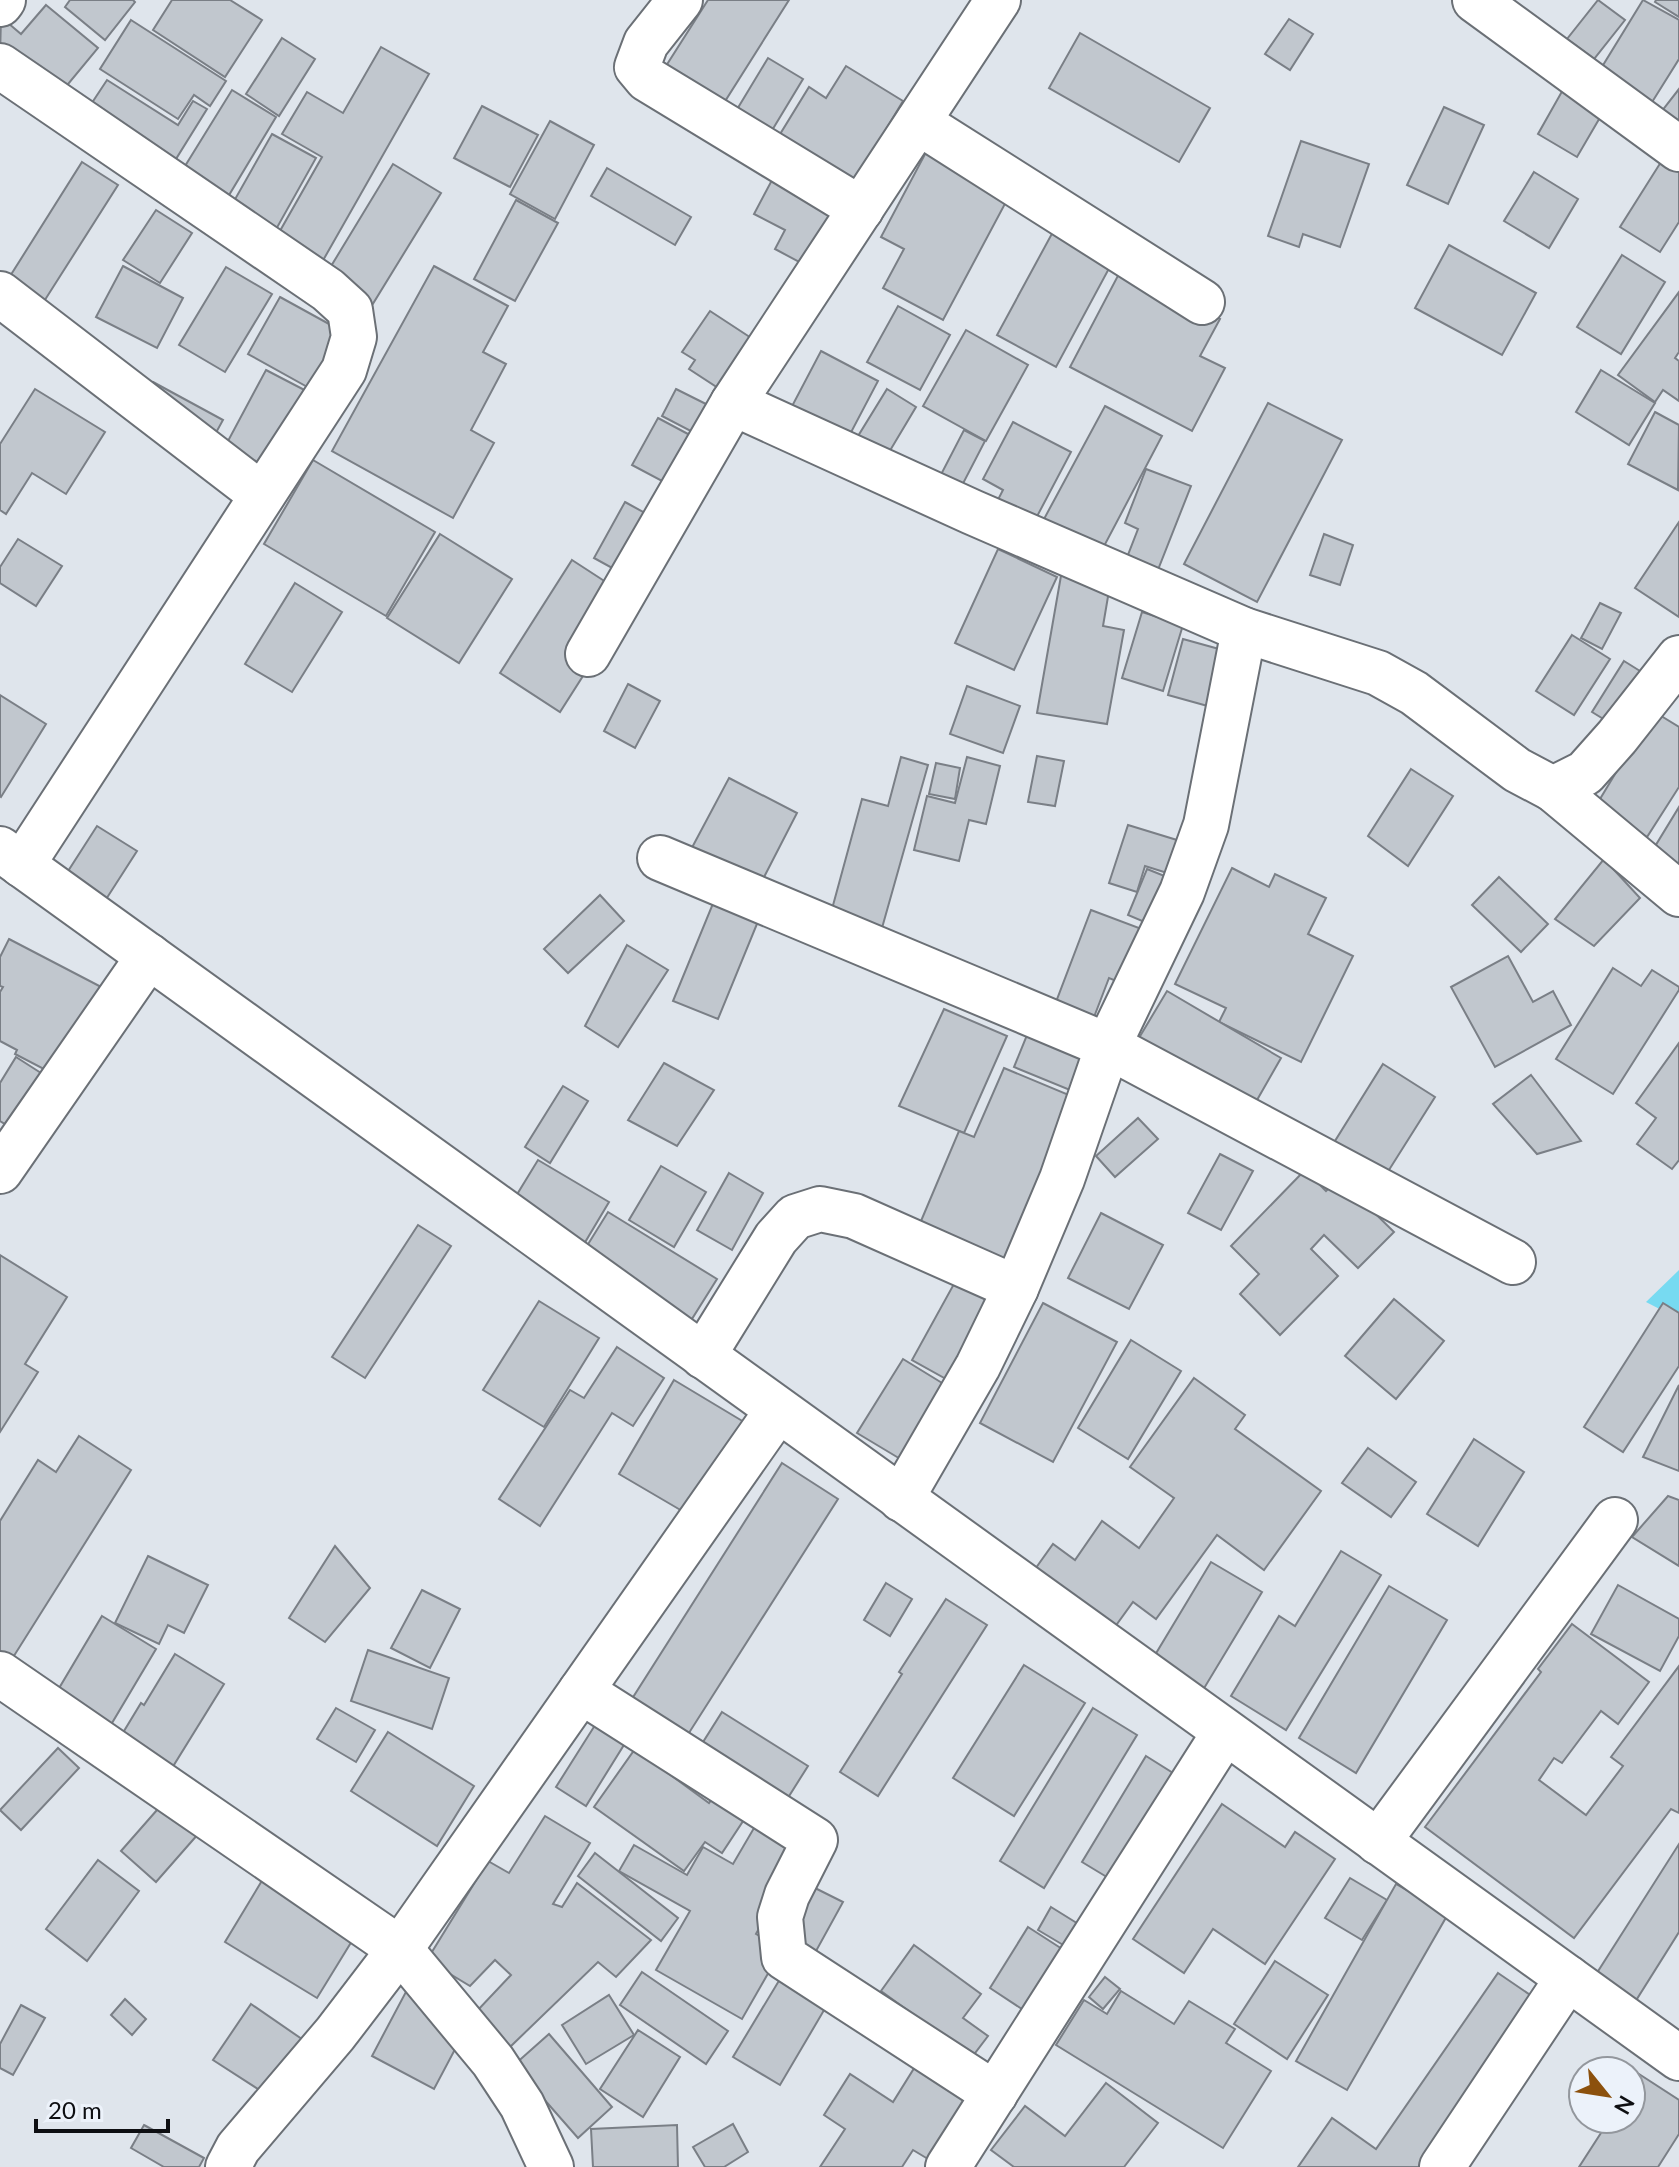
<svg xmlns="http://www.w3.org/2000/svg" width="1679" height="2167" viewBox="0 0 1679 2167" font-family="Lato,sans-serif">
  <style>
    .water { fill: #77daf1 }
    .building { fill: #c1c7ce; stroke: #7a7f86; stroke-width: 2 }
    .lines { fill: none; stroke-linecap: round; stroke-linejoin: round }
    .minor-casing { stroke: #6b7076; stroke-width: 48 }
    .minor { stroke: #fff; stroke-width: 44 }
  </style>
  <rect width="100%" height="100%" fill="#dfe5ec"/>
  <path class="water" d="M1679 1270V1319L1646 1302Z"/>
  <g class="building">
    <path d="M70 0H133L135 2 105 40 65 7Z"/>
    <path d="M172 0H230L262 20 225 77 153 30Z"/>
    <path d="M708 0H789L710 125 652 88Z"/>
    <path d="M1598 0 1625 20 1594 59 1567 39Z"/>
    <path d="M1643 0 1679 20V59L1649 107 1597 75Z"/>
    <path d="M1656 0H1679V17L1655 2Z"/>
    <path d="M46 5 98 48 54 101 0 57 1 17 21 34Z"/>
    <path d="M1289 19 1313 34 1290 70 1265 54Z"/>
    <path d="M131 20 226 81 210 106 194 95 178 119 100 69Z"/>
    <path d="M1080 33 1210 108 1179 162 1049 88Z"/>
    <path d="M282 38 315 59 279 116 246 94Z"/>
    <path d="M381 47 429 74 313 278 268 252 322 157 282 134 307 92 343 113Z"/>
    <path d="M768 58 803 79 762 147 727 126Z"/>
    <path d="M846 66 903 101 849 191 774 144 809 87 826 98Z"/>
    <path d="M1569 79 1609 102 1577 157 1538 134Z"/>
    <path d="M107 80 178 125 193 101 207 109 166 175 80 121Z"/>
    <path d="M1679 89V131L1658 116Z"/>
    <path d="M232 90 276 117 214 220 169 192Z"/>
    <path d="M482 106 538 135 510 187 454 158Z"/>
    <path d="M1444 107 1484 125 1448 204 1407 185Z"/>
    <path d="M550 121 594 145 555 219 510 194Z"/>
    <path d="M272 134 316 158 265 249 221 224Z"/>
    <path d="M932 141 1015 185 943 320 883 288 904 249 881 237Z"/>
    <path d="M1301 141 1369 164 1340 247 1303 234 1299 247 1268 236Z"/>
    <path d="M1666 154 1679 162V222L1660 252 1620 227Z"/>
    <path d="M82 162 118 185 43 303 7 281Z"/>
    <path d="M393 164 441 193 366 315 319 286Z"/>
    <path d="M780 165 852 203 816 271 775 249 785 230 754 214Z"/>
    <path d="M607 168 691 217 675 245 591 196Z"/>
    <path d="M1534 172 1578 199 1549 248 1504 221Z"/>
    <path d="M516 200 558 223 515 301 474 279Z"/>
    <path d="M156 210 192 233 160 283 123 260Z"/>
    <path d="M1061 217 1120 248 1056 367 997 335Z"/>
    <path d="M1449 245 1536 293 1502 355 1415 308Z"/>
    <path d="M1622 255 1665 282 1621 354 1577 327Z"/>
    <path d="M123 266 183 298 157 348 96 317Z"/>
    <path d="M434 266 508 306 483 352 506 364 471 430 494 443 453 518 332 451Z"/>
    <path d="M226 267 272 294 225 372 179 345Z"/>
    <path d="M1122 268 1220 319 1200 356 1225 368 1192 431 1070 367Z"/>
    <path d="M1679 292V352L1675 358 1679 361V401L1663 390 1655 402 1618 375Z"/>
    <path d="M280 297 360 341 329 399 248 354Z"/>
    <path d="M898 306 950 335 920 390 867 362Z"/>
    <path d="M710 311 765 347 732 397 689 369 695 360 682 352Z"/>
    <path d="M966 330 1028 365 986 441 923 406Z"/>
    <path d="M821 351 878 381 847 440 790 410Z"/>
    <path d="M266 370 316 396 263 495 213 469Z"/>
    <path d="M1601 370 1655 403 1629 445 1576 412Z"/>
    <path d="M153 382 223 420 207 449 137 410Z"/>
    <path d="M35 389 105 432 66 494 32 473 6 514 0 510V444Z"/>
    <path d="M676 389 718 410 704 438 662 416Z"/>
    <path d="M887 389 916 407 885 459 855 441Z"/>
    <path d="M1268 403 1342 440 1257 602 1184 564Z"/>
    <path d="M1105 406 1162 436 1102 550 1044 519Z"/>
    <path d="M1655 412 1679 425 1678 490 1628 464Z"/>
    <path d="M658 418 703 442 677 489 632 465Z"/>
    <path d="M1013 422 1071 452 1024 541 987 521 1003 490 983 479Z"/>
    <path d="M964 430 985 441 955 499 934 488Z"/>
    <path d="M313 460 435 532 386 616 264 544Z"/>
    <path d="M1146 469 1191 486 1150 590 1119 578 1138 529 1125 523Z"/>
    <path d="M625 502 674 529 643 585 594 558Z"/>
    <path d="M1679 522V617L1635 588Z"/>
    <path d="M440 534 512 579 459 663 387 618Z"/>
    <path d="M1324 534 1353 545 1340 585 1310 575Z"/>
    <path d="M18 539 62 566 36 606 0 583V567Z"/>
    <path d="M998 549 1057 577 1014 670 955 643Z"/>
    <path d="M572 560 632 599 560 712 500 673Z"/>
    <path d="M1062 570 1111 579 1103 626 1124 630 1107 724 1037 713Z"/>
    <path d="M295 583 342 612 292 692 245 664Z"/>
    <path d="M1600 603 1621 613 1602 649 1581 638Z"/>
    <path d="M1142 612 1183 625 1163 691 1122 678Z"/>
    <path d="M1572 635 1610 659 1574 715 1536 691Z"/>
    <path d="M1183 639 1237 654 1222 710 1168 695Z"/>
    <path d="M1624 661 1664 686 1633 737 1592 712Z"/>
    <path d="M628 684 660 701 635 748 604 731Z"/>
    <path d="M967 686 1020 706 1003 753 950 734Z"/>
    <path d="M0 695 46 724 1 797 0 796Z"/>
    <path d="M1653 711 1679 727V787L1647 837 1597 804Z"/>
    <path d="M1037 756 1064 761 1055 806 1028 802Z"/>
    <path d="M901 757 928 765 880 935 829 920 862 799 888 806Z"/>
    <path d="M967 757 1000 766 986 824 969 820 959 861 914 850 927 796 955 803Z"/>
    <path d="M936 763 960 768 955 799 929 794Z"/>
    <path d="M1411 769 1453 796 1408 866 1368 836Z"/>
    <path d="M729 778 797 813 761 883 679 872Z"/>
    <path d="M1679 807V895L1640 871Z"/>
    <path d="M1128 825 1190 844 1180 877 1145 866 1137 892 1109 883Z"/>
    <path d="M97 826 137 851 103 904 63 879Z"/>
    <path d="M1604 859 1640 898 1594 946 1555 919Z"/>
    <path d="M1232 868 1269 887 1275 874 1326 898 1308 934 1353 956 1301 1062 1219 1022 1226 1008 1175 984Z"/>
    <path d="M1147 869 1187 885 1168 932 1128 915Z"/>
    <path d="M1499 877 1548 924 1521 952 1472 905Z"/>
    <path d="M600 895 624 921 568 973 544 949Z"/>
    <path d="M714 901 759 919 718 1019 673 1001Z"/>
    <path d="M1091 910 1155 934 1134 988 1109 978 1094 1017 1056 1002Z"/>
    <path d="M9 939 107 990 61 1078 15 1054 17 1050 0 1041V992L3 987 0 986V957Z"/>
    <path d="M627 945 668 970 618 1047 585 1026Z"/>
    <path d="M1508 956 1533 1002 1553 991 1571 1025 1495 1067 1451 987Z"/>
    <path d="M1613 968 1641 986 1652 970 1679 987V990L1613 1094 1556 1059Z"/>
    <path d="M1167 991 1281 1058 1245 1121 1130 1053Z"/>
    <path d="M944 1009 1007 1036 964 1133 899 1106Z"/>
    <path d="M1027 1035 1100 1066 1087 1097 1014 1067Z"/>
    <path d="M1679 1043V1160L1672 1169 1637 1144 1656 1118 1636 1103Z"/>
    <path d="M16 1057 55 1082 23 1135 0 1121V1083Z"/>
    <path d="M664 1063 714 1090 677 1146 628 1120Z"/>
    <path d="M1383 1064 1435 1097 1377 1189 1325 1157Z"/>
    <path d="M1004 1068 1088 1103 1009 1288 910 1247 959 1131 974 1137Z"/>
    <path d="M1531 1075 1581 1141 1537 1154 1493 1104Z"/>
    <path d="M563 1086 588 1101 550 1163 525 1147Z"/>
    <path d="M1138 1118 1158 1139 1115 1177 1096 1156Z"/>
    <path d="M1220 1154 1253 1171 1221 1230 1188 1213Z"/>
    <path d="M538 1160 609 1202 584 1244 513 1201Z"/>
    <path d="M661 1166 706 1192 674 1247 629 1220Z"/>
    <path d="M1305 1170 1326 1191 1339 1178 1394 1232 1358 1268 1324 1235 1311 1249 1338 1276 1280 1335 1240 1294 1259 1274 1231 1246Z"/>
    <path d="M729 1173 763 1193 732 1250 697 1230Z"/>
    <path d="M608 1212 717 1279 685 1330 577 1262Z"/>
    <path d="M1101 1213 1163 1245 1129 1309 1068 1278Z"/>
    <path d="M418 1225 451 1246 365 1378 332 1357Z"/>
    <path d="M0 1255 67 1297 25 1364 38 1372 0 1432Z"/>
    <path d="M960 1273 1011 1301 964 1389 912 1360Z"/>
    <path d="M1394 1299 1444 1341 1396 1399 1345 1356Z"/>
    <path d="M539 1301 599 1338 544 1427 483 1390Z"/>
    <path d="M1043 1303 1117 1342 1053 1462 980 1423Z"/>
    <path d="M1663 1303 1679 1313V1366L1623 1452 1584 1427Z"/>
    <path d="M1131 1340 1181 1371 1128 1459 1078 1428Z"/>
    <path d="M617 1347 664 1378 633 1426 612 1413 540 1526 499 1499 570 1390 584 1398Z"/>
    <path d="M903 1359 947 1386 902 1460 857 1433Z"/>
    <path d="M1194 1378 1245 1415 1235 1429 1321 1491 1264 1570 1217 1535 1156 1619 1133 1602 1109 1635 1033 1572 1053 1544 1075 1560 1102 1521 1139 1548 1174 1498 1130 1467Z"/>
    <path d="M674 1380 744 1422 689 1515 619 1474Z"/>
    <path d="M1679 1385V1471L1643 1457Z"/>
    <path d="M79 1436 131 1470 12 1659 0 1652V1521L38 1460 56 1472Z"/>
    <path d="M1474 1439 1524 1472 1478 1546 1427 1514Z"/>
    <path d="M1368 1448 1416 1482 1391 1517 1342 1483Z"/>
    <path d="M782 1463 838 1499 680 1747 623 1713Z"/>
    <path d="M1668 1496 1679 1500V1566L1632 1537Z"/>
    <path d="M335 1546 370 1588 325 1642 289 1618Z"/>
    <path d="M1341 1551 1381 1575 1286 1730 1231 1696 1279 1616 1295 1626Z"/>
    <path d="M148 1556 208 1585 184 1633 168 1625 159 1644 115 1623Z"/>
    <path d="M1211 1562 1262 1592 1203 1690 1152 1660Z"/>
    <path d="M886 1583 912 1599 890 1636 864 1620Z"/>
    <path d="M1618 1585 1679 1619V1636L1660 1671 1591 1634Z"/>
    <path d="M1389 1586 1447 1620 1356 1773 1299 1738Z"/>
    <path d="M422 1590 460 1609 430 1668 391 1648Z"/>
    <path d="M946 1599 987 1625 878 1796 840 1772 902 1674 899 1672Z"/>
    <path d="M102 1616 156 1649 109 1728 55 1695Z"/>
    <path d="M1572 1624 1649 1682 1618 1724 1601 1711 1562 1763 1554 1758 1539 1780 1586 1815 1623 1766 1611 1757 1679 1666V1813L1671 1809 1574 1938 1425 1827 1541 1672 1538 1669Z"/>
    <path d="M368 1650 449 1678 432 1729 351 1701Z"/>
    <path d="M175 1654 224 1684 172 1768 121 1736 141 1703 144 1705Z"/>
    <path d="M1024 1665 1085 1703 1014 1816 953 1778Z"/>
    <path d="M336 1708 375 1730 356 1762 317 1739Z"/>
    <path d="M1093 1708 1137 1735 1044 1888 1000 1861Z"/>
    <path d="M722 1712 808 1766 779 1812 693 1758Z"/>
    <path d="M597 1722 627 1740 586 1806 556 1787Z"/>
    <path d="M388 1732 474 1786 437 1846 351 1791Z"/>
    <path d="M58 1748 79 1768 21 1830 0 1810Z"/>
    <path d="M635 1749 709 1803 722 1785 753 1806 722 1853 705 1842 684 1871 594 1807Z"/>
    <path d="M1146 1756 1189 1783 1125 1888 1082 1862Z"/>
    <path d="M164 1802 199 1833 156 1882 121 1851Z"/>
    <path d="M1222 1804 1285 1847 1295 1832 1335 1859 1265 1964 1213 1929 1184 1973 1133 1939Z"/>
    <path d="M545 1816 590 1843 553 1904 562 1907 577 1883 651 1940 616 1977 598 1962 510 2047 476 2012 511 1975 495 1960 470 1986 427 1960 488 1861 509 1873Z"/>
    <path d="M754 1828 800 1855 756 1934 782 1949 742 2019 656 1970 690 1911 619 1871 634 1845 687 1875 703 1847 733 1864Z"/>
    <path d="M1679 1844V1932L1635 2002 1595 1976Z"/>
    <path d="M595 1853 678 1918 661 1941 578 1876Z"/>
    <path d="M98 1860 139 1891 87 1961 46 1929Z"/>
    <path d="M1350 1878 1387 1900 1362 1940 1325 1918Z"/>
    <path d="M263 1879 355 1936 317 1998 225 1942Z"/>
    <path d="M1396 1884 1448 1914 1347 2090 1296 2061Z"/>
    <path d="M815 1888 843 1902 810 1962 784 1948Z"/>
    <path d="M1051 1907 1088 1930 1075 1952 1038 1930Z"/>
    <path d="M1028 1927 1073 1956 1034 2017 990 1988Z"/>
    <path d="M914 1945 981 1994 963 2018 988 2036 972 2057 881 1991Z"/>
    <path d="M1275 1961 1328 1995 1287 2059 1234 2024Z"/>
    <path d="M642 1972 728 2031 706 2064 620 2005Z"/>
    <path d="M1498 1973 1542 2003 1429 2167H1298L1332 2118 1376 2149Z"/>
    <path d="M783 1974 830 2000 780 2085 733 2057Z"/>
    <path d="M1105 1977 1120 1989 1103 2009 1089 1997Z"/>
    <path d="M408 1988 470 2021 434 2089 372 2056Z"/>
    <path d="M1121 1991 1174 2024 1189 2001 1235 2029 1226 2043 1271 2071 1223 2148 1056 2045 1084 2000 1107 2014Z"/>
    <path d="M609 1995 634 2035 586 2064 562 2025Z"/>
    <path d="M125 1999 146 2019 132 2035 111 2015Z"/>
    <path d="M251 2004 312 2046 275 2100 213 2060Z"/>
    <path d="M21 2005 45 2018 13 2075 0 2068V2044Z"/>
    <path d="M638 2030 680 2057 643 2117 600 2089Z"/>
    <path d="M549 2034 612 2107 578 2138 514 2065Z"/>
    <path d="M918 2062 979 2101 938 2165 913 2150 902 2167H820L845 2129 824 2115 850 2074 893 2102Z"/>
    <path d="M1639 2074 1679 2100V2134L1658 2167H1579L1610 2119H1631V2087Z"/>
    <path d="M1106 2083 1158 2123 1124 2167H1014L991 2150 1025 2106 1065 2136Z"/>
    <path d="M733 2124 748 2152 724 2167H705L693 2147Z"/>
    <path d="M144 2125 204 2158 199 2167H164L131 2148Z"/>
    <path d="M677 2125 678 2167H593L591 2129Z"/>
  </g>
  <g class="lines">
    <g class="minor-casing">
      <g id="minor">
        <path d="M680 0 646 43 637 67 647 79 861 209"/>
        <path d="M1475 0 1679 149"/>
        <path d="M0 4 3 0"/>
        <path d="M0 66 328 290 350 310 354 337 344 370 22 865"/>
        <path d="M918 122 1202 302"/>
        <path d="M0 294 262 495"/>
        <path d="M733 403 972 512 1244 630 1378 673 1414 693 1517 770 1553 789 1585 773 1617 737 1679 658"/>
        <path d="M588 654 733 403 998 0"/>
        <path d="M1553 789 1679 894"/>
        <path d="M0 849 1679 2058"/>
        <path d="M660 858 1108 1046 1513 1262"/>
        <path d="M0 1171 149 956"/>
        <path d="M703 1356 776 1238 795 1217 820 1209 854 1216 1016 1288"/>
        <path d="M901 1499 978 1366 1016 1288 1062 1179 1108 1046 1182 892 1206 825 1244 630"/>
        <path d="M0 1674 400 1949 493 2061 522 2105 551 2167"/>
        <path d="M581 1691 815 1840 787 1895 780 1917 784 1957 995 2094"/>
        <path d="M1378 1842 1615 1520"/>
        <path d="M228 2167 238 2148 335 2034 400 1949 778 1410"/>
        <path d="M948 2167 1225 1732"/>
        <path d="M1442 2167 1568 1978"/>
      </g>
    </g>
    <use href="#minor" class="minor"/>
  </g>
  <g transform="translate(1607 2095) rotate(120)"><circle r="38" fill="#ecf2fa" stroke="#93979d" stroke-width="2"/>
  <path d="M0-6L14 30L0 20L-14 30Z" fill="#8c510d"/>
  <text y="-12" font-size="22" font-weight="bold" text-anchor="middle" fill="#0e0f12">N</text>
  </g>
  <path d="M36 2119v12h132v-12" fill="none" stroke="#0e0f12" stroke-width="4"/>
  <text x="48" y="2119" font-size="24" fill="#0e0f12" stroke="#ecf2fa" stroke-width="6" paint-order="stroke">20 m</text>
</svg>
